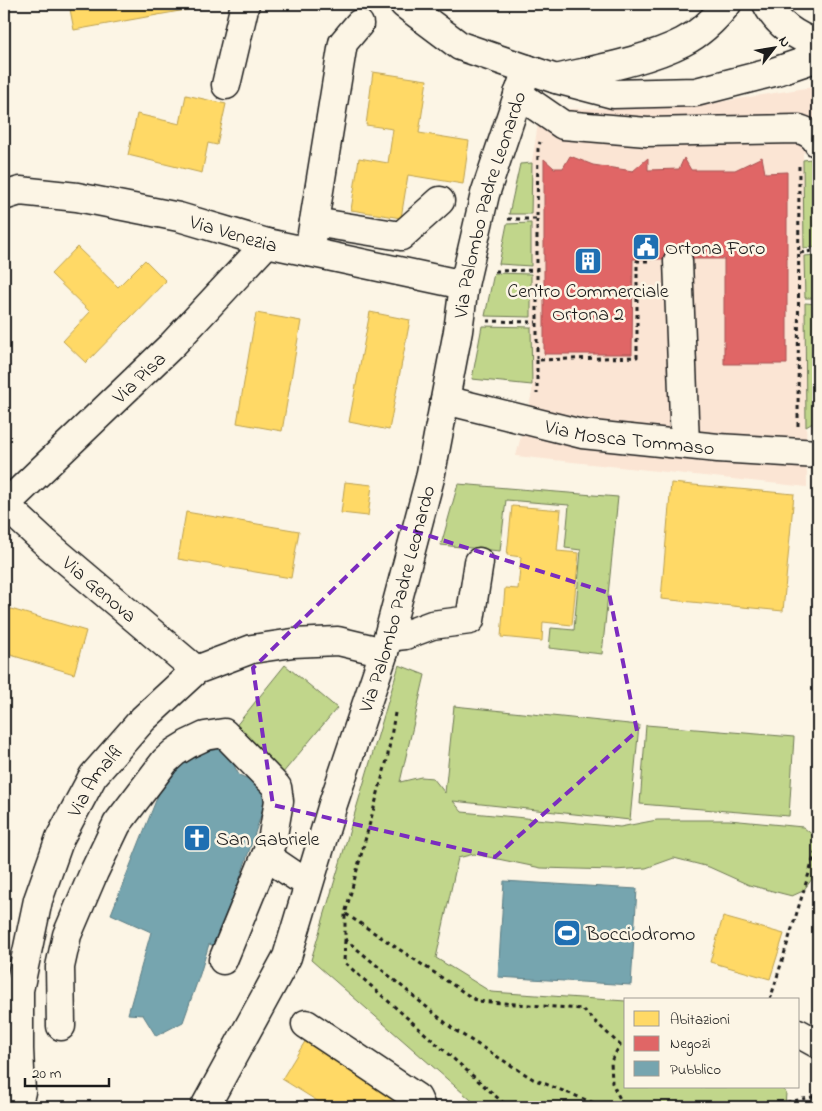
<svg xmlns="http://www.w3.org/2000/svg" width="822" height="1111" viewBox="0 0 822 1111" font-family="'Indie Flower',sans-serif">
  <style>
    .built { fill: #fbe5d4 }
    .green { fill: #c1d68b; stroke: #6e7954 }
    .homes { fill: #ffd966; stroke: #bba050 }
    .shops { fill: #e06666; stroke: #a55050 }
    .public { fill: #76a5af; stroke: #5b7c83 }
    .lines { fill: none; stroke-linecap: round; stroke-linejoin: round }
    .minor-casing { stroke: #1c1c1c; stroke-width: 31 }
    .major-casing { stroke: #1c1c1c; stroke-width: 31 }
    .path { stroke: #1c1c1c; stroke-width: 3; stroke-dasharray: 4 4; stroke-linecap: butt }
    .minor { stroke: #fcf5e5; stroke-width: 28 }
    .major { stroke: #fcf5e5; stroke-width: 28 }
    .marked { fill: none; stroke: #7b2cbf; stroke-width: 4; stroke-dasharray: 10 6; stroke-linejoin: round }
    .labels { text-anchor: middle; stroke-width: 5; stroke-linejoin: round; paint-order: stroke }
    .street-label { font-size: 20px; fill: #1c1c1c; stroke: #fcf5e5 }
    .poi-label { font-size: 20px; fill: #1c1c1c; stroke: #fcf5e5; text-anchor: start }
  </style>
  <rect width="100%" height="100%" fill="#fcf5e5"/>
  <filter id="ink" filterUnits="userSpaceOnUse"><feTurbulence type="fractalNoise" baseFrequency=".02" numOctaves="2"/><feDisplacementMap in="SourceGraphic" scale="10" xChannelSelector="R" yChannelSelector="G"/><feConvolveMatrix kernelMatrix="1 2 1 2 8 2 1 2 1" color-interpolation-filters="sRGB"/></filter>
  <g filter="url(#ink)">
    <path class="built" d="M818 86V149L803 153 807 487 516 456 532 393 530 174 541 105 559 109 688 107Z"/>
    <g class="green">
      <path d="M811 159 816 247 804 248 803 160Z"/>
      <path d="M532 163 531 214H509L520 164Z"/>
      <path d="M531 223V266L499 264 507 224Z"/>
      <path d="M817 255 818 298H805L804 256Z"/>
      <path d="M494 273 531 274V317L485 316Z"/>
      <path d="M805 303 818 304V420L806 427Z"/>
      <path d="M482 326 531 327 532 385 472 379Z"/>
      <path d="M458 484 618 497 602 654 549 648 551 628 574 630 581 550 565 548 569 505 506 500 500 551 441 545Z"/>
      <path d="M285 665 337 708 282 774 231 732Z"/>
      <path d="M399 665 425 675 400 782 421 777 433 778 445 793 454 706 639 725 630 820 453 801 462 812 620 827 657 820H729L803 827 814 836 818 847V871L803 891 792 896 749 885 709 867 674 858 646 868 614 870 541 868 474 854 458 858 436 958 491 992 626 1001V1087H781L786 1093 785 1107H479L311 960Z"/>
      <path d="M646 725 794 737 789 816 640 804Z"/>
    </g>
    <g class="homes">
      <path d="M69 4H202V7L74 30Z"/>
      <path d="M373 72 427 80 419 133 469 141 463 184 408 175 401 218 351 210 359 158 388 163 393 129 366 125Z"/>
      <path d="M186 95 226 104 217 145 208 143 202 173 128 155 137 114 180 124Z"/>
      <path d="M77 247 118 287 145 260 166 281 86 363 63 341 90 312 51 274Z"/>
      <path d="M370 312 410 320 389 430 349 422Z"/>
      <path d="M256 313 301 321 282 431 237 423Z"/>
      <path d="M345 482 372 485 368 516 341 513Z"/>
      <path d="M671 483 794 494 783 611 661 599Z"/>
      <path d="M512 506 561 510 557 551 579 553 572 625 543 622 542 641 501 637 505 588 518 589 521 557 507 555Z"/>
      <path d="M186 512 299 531 291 578 178 559Z"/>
      <path d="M4 607 86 631 74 674 4 653Z"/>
      <path d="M723 917 784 934 770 979 710 962Z"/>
      <path d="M309 1035 402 1094 394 1107H327L282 1079Z"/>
    </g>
    <path class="shops" d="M570 156 593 165 633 171 648 158V170L679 169 684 158 691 170H735L762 157 765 173 787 172V364H724V259H633L632 354H544V159L554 168H563Z"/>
    <g class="public">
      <path d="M219 737 239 775 270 788 217 947 209 944 200 974 183 1022 156 1036 143 1015 128 1014 151 932 111 914 172 760Z"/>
      <path d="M504 881 637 889 631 985 498 977Z"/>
    </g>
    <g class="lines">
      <g class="minor-casing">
        <g id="minor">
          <path d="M767 4C777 24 797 37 818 44"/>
          <path d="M560 78C599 69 648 60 683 42 701 33 715 19 727 4"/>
          <path d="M556 79 613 94 696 92 774 72 818 57"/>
          <path d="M226 85 245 4"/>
          <path d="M518 94 563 125 647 132 799 129C808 132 814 135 818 143"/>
          <path id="s1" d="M4 196 20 191 77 197 179 217 267 243 464 285"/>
          <path d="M314 222 401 236 440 201"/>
          <path d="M309 252 343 43 359 24"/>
          <path d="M678 261 685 444"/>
          <path id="s2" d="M445 400 582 434 718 448 818 454"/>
          <path id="s3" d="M4 504 46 543 196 670"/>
          <path id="s4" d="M5 505 172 345 267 243"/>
          <path d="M388 637 405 635 432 625 470 620 479 562"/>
          <path d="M266 856 297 877"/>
          <path d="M306 1024 417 1098 421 1107"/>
          <path d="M61 1026 60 967 67 935 94 872 117 824 165 761 175 752 188 744 205 736 224 733 277 787 279 801 272 841 223 960"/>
          <path d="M798 1033 818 1044"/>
          <path id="s5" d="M16 1107 21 1092 19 1049V990L38 900 60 838 93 776 143 719 196 670 252 649 293 643 338 641 384 652"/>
          <path id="s6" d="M205 1107 287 957 333 804 384 652 430 478 458 331 464 285 485 194 527 69"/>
        </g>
      </g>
      <g class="major-casing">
        <path id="major" d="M404 4 460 46 556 79"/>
      </g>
      <g class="path">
        <path d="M508 219H537L538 149 540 142"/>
        <path d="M537 219V360L637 357V261H652"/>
        <path d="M800 253 818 250"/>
        <path d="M495 271 537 270"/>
        <path d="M487 321 536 322"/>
        <path d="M537 360V394"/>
        <path d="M798 426 799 162"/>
        <path d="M395 713 387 760 345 914V939L453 1029 533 1079 604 1107"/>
        <path d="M346 914 477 1001 582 1009 620 1045 611 1061 612 1083 624 1107"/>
        <path d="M345 940 344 962 508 1107"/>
        <path d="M770 1000 818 844"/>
        <path d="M763 1107 818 1096"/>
      </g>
      <use href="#minor" class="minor"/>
      <use href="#major" class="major"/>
    </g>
  </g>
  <path class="marked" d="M398 526 609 593 637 731 495 857 273 805 253 668Z"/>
  <defs>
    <g id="civic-square" transform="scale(1.4375)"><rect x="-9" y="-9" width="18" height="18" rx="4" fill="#1f6fb2" stroke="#fcf5e5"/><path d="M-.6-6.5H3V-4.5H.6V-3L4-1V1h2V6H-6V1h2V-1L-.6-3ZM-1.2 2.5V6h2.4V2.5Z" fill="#fff"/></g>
    <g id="building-square" transform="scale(1.4375)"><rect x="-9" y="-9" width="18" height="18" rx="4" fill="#1f6fb2" stroke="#fcf5e5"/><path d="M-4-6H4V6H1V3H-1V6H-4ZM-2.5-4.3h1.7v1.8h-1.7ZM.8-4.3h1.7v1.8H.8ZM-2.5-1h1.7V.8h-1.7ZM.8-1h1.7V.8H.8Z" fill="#fff"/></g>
    <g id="church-square" transform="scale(1.4375)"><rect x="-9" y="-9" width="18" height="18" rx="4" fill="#1f6fb2" stroke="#fcf5e5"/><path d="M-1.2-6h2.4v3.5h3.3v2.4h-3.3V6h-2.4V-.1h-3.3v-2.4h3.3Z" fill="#fff"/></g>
    <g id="stadium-square" transform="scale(1.4375)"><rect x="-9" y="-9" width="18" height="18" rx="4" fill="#1f6fb2" stroke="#fcf5e5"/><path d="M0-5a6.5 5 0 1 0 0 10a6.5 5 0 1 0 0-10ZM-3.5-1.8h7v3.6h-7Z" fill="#fff"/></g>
  </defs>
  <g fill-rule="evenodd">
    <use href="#civic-square" x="646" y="247"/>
    <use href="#building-square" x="588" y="261"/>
    <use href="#church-square" x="197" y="838"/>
    <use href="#stadium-square" x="567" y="933"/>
  </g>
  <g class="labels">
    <g class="street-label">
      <text dy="7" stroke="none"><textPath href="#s6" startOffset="951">Via Palombo Padre Leonardo</textPath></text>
      <text dy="7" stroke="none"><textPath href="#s1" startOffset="235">Via Venezia</textPath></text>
      <text dy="7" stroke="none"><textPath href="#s4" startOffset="185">Via Pisa</textPath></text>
      <text dy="7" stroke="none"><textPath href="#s2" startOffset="189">Via Mosca Tommaso</textPath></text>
      <text dy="7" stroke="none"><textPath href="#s3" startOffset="128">Via Genova</textPath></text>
      <text dy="7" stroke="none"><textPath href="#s6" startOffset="546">Via Palombo Padre Leonardo</textPath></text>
      <text dy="7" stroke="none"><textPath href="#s5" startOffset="344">Via Amalfi</textPath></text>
    </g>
    <g class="poi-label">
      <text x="665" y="254">Ortona Foro</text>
      <text x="588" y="297" text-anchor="middle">Centro Commerciale<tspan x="588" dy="23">Ortona 2</tspan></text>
      <text x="216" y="845">San Gabriele</text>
      <text x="586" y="940">Bocciodromo</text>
    </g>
  </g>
  <rect width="822" height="1111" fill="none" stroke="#fcf5e5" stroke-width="20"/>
  <rect x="10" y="10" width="802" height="1091" fill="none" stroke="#1c1c1c" stroke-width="2" filter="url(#ink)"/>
  <rect x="624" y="998" width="175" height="90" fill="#fcf5e5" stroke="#a29e95"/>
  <rect x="634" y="1011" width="25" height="15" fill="#ffd966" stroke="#a29e95"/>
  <text x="670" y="1024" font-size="15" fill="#1c1c1c">Abitazioni</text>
  <rect x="634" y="1036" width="25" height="15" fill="#e06666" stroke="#a29e95"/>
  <text x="670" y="1048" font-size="15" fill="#1c1c1c">Negozi</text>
  <rect x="634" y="1061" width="25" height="15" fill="#76a5af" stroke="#a29e95"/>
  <text x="670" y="1074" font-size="15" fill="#1c1c1c">Pubblico</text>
  <g transform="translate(774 48) rotate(59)" stroke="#fcf5e5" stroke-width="4" paint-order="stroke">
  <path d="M0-4L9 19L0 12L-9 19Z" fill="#1c1c1c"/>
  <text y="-8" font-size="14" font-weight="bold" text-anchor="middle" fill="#1c1c1c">N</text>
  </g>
  <path d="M25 1078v8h84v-8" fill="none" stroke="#1c1c1c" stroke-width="2.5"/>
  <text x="32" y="1078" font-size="15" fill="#1c1c1c" stroke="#fcf5e5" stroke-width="4" paint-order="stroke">20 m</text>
</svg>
